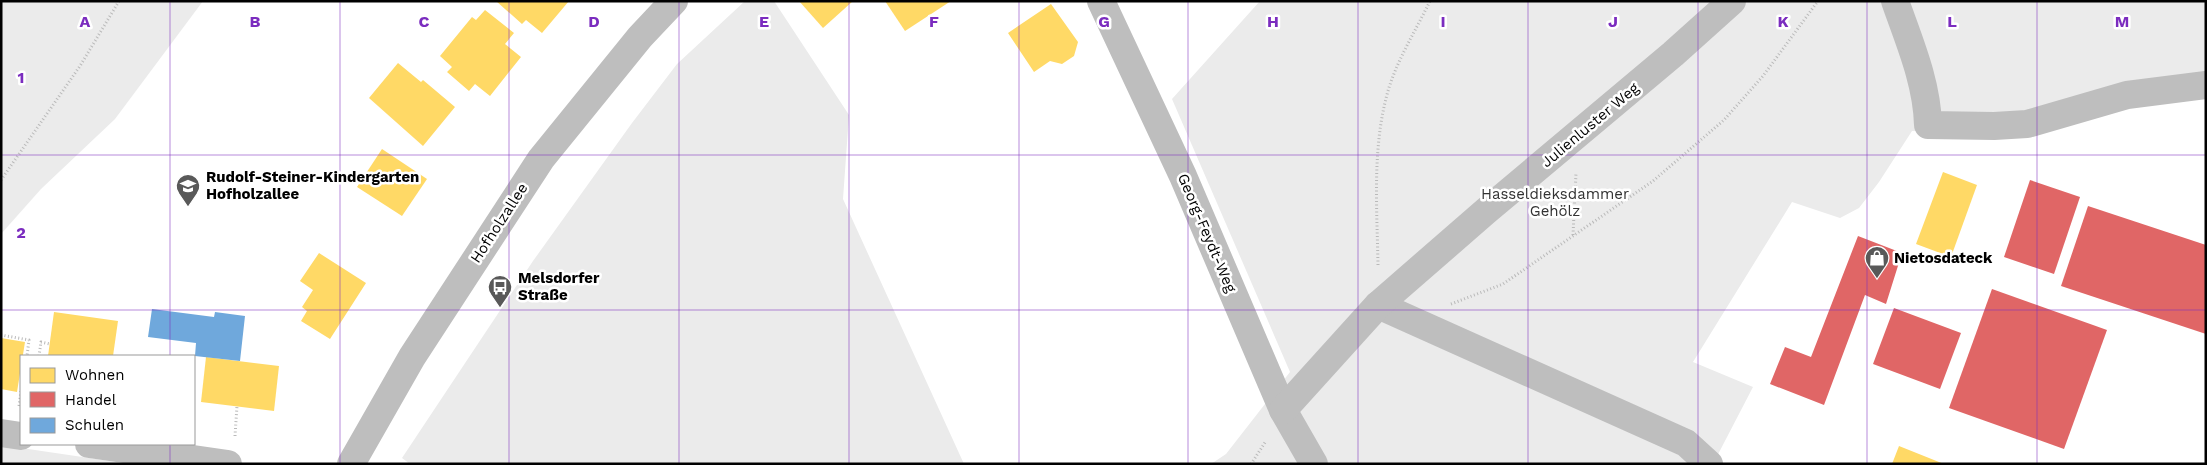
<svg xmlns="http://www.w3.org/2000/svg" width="2207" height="465" viewBox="0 0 2207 465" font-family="'Work Sans',sans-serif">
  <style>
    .green { fill: #ebebeb }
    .homes { fill: #ffd966 }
    .shops { fill: #e06666 }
    .schools { fill: #6fa8dc }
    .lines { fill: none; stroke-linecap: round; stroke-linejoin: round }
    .path { stroke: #b9b9b9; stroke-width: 3; stroke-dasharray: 1 2.5; stroke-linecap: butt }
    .minor { stroke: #bebebe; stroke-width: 28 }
    .grid { fill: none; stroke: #7b2cbf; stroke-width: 1; stroke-opacity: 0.55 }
    .labels { text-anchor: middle; stroke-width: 5; stroke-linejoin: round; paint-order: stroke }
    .street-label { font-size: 15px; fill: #000; stroke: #fff }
    .poi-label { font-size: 15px; font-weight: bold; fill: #000; stroke: #fff; text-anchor: start }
    .park-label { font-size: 15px; fill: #323232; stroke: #fff }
    .grid-label { font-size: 16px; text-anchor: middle; font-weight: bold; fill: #7b2cbf; stroke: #fff; stroke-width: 5; stroke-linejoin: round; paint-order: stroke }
  </style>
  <rect width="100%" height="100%" fill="#fff"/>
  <g class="green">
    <path d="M1 1H203L115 119 41 189 1 234Z"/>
    <path d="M745 1H774L849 115 843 199 964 464H410L402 458 533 261 632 123 677 64Z"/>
    <path d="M1260 1H2206V95L1974 133 1912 131 1879 182 1859 208 1840 218 1792 202 1693 362 1753 387 1713 464H1211L1226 454 1290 372 1172 99Z"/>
    <path d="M1 445 130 464H1Z"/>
  </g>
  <g class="homes">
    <path d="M496 1H569L542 33 526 20 522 24Z"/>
    <path d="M799 1H853L823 28Z"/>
    <path d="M885 1H951L905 31Z"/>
    <path d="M1051 4 1078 42 1074 56 1062 64 1050 61 1034 72 1008 33Z"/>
    <path d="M485 10 514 33 505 44 521 57 490 96 475 84 469 91 447 72 452 67 440 56 472 17 476 20Z"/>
    <path d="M398 63 421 82 423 80 455 107 423 146 369 98Z"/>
    <path d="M382 149 427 179 402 216 357 187Z"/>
    <path d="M1943 172 1977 185 1951 257 1916 244Z"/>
    <path d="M319 253 366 283 330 339 301 321 307 311 302 307 313 290 300 281Z"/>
    <path d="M54 312 118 321 113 356H48Z"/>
    <path d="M1 338 25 342 17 392 1 389Z"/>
    <path d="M206 357 279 366 274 411 201 402Z"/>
    <path d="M1899 446 1944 464H1892Z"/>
  </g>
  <g class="shops">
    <path d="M2030 180 2080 197 2054 274 2004 257Z"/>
    <path d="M2088 206 2206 245V334L2061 286Z"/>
    <path d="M1858 236 1902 253 1886 304 1865 295 1824 405 1770 384 1785 347 1811 357Z"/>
    <path d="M1992 289 2107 330 2064 449 1949 408Z"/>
    <path d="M1894 308 1961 333 1940 389 1873 364Z"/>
  </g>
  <path class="schools" d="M152 309 214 317 215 312 245 316 240 361 195 356 196 343 148 337Z"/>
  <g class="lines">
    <g class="path">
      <path d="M1 180 80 66 119 1"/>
      <path d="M1573 235 1576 173"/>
      <path d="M1378 265C1377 207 1372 147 1388 91 1397 60 1416 30 1430 1"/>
      <path d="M1451 304 1503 284 1653 181 1724 120 1763 76 1818 1"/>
      <path d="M1 335 29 340 27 356"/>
      <path d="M39 356 41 342 50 344"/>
      <path d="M19 406 21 391"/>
      <path d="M235 436 237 406"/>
      <path d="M1251 464 1266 441"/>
    </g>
    <g class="minor">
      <path d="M1101 1 1183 176 1283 410 1314 464"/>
      <path d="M1895 1C1909 41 1927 82 1928 125L1994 126 2027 124 2127 95 2206 85"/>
      <path d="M1378 305 1686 443 1709 464"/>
      <path d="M1283 410 1378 305 1486 211 1673 54 1732 1"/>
      <path d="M1 433 21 436"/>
      <path d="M89 444 228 464"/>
      <path d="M351 464 412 357 541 159 640 37 674 1"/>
    </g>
  </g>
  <path class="grid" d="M170 1V356M340 1V464M509 1V464M679 1V464M849 1V464M1019 1V464M1188 1V464M1358 1V464M1528 1V464M1698 1V464M1867 1V464M2037 1V464M1 155H2206M1 310H2206M170 444V464"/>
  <defs>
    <g id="school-pin" transform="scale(1.25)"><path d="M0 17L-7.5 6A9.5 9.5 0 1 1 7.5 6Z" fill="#595959" stroke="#fff"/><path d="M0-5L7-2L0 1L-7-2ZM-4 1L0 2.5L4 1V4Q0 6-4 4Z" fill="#fff"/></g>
    <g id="shop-pin" transform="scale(1.25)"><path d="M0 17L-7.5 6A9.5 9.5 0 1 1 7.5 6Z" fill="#595959" stroke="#fff"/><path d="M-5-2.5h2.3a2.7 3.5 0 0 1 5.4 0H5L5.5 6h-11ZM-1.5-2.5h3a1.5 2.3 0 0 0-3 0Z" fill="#fff"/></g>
    <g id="bus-pin" transform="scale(1.25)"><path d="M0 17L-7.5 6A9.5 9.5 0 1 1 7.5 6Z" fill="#595959" stroke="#fff"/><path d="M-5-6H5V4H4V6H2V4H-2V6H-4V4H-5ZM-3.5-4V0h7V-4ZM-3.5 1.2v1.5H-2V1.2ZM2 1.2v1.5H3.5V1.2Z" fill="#fff"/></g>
  </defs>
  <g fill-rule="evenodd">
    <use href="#school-pin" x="188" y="186"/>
    <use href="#shop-pin" x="1877" y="258"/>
    <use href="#bus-pin" x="500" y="287"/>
  </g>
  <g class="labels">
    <g class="street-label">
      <text transform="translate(1590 125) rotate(-40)" y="5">Julienluster Weg</text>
      <text transform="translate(499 223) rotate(-57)" y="5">Hofholzallee</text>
      <text transform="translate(1207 233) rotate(67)" y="5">Georg-Feydt-Weg</text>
    </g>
    <g class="poi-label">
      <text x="206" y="182">Rudolf-Steiner-Kindergarten<tspan x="206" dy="17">Hofholzallee</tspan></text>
      <text x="1894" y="263">Nietosdateck</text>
      <text x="518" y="283">Melsdorfer<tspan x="518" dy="17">Straße</tspan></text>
    </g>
    <g class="park-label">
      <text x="1555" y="199">Hasseldieksdammer<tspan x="1555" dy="17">Gehölz</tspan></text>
    </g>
  </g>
  <g class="grid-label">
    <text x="85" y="27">A</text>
    <text x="255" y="27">B</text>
    <text x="424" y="27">C</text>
    <text x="594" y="27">D</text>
    <text x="764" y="27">E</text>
    <text x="934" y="27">F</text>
    <text x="1104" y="27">G</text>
    <text x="1273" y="27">H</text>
    <text x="1443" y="27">I</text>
    <text x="1613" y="27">J</text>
    <text x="1783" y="27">K</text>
    <text x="1952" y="27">L</text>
    <text x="2122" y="27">M</text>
    <text x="21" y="83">1</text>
    <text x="21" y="238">2</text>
  </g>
  <rect width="2207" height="465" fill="none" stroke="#000000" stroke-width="5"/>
  <rect x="20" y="355" width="175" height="90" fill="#ffffff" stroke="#999999"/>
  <rect x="30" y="368" width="25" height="15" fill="#ffd966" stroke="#999999"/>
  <text x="65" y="380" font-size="15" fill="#000000">Wohnen</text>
  <rect x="30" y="392" width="25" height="15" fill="#e06666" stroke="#999999"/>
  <text x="65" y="405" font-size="15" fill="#000000">Handel</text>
  <rect x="30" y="418" width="25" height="15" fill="#6fa8dc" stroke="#999999"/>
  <text x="65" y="430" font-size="15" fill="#000000">Schulen</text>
</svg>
